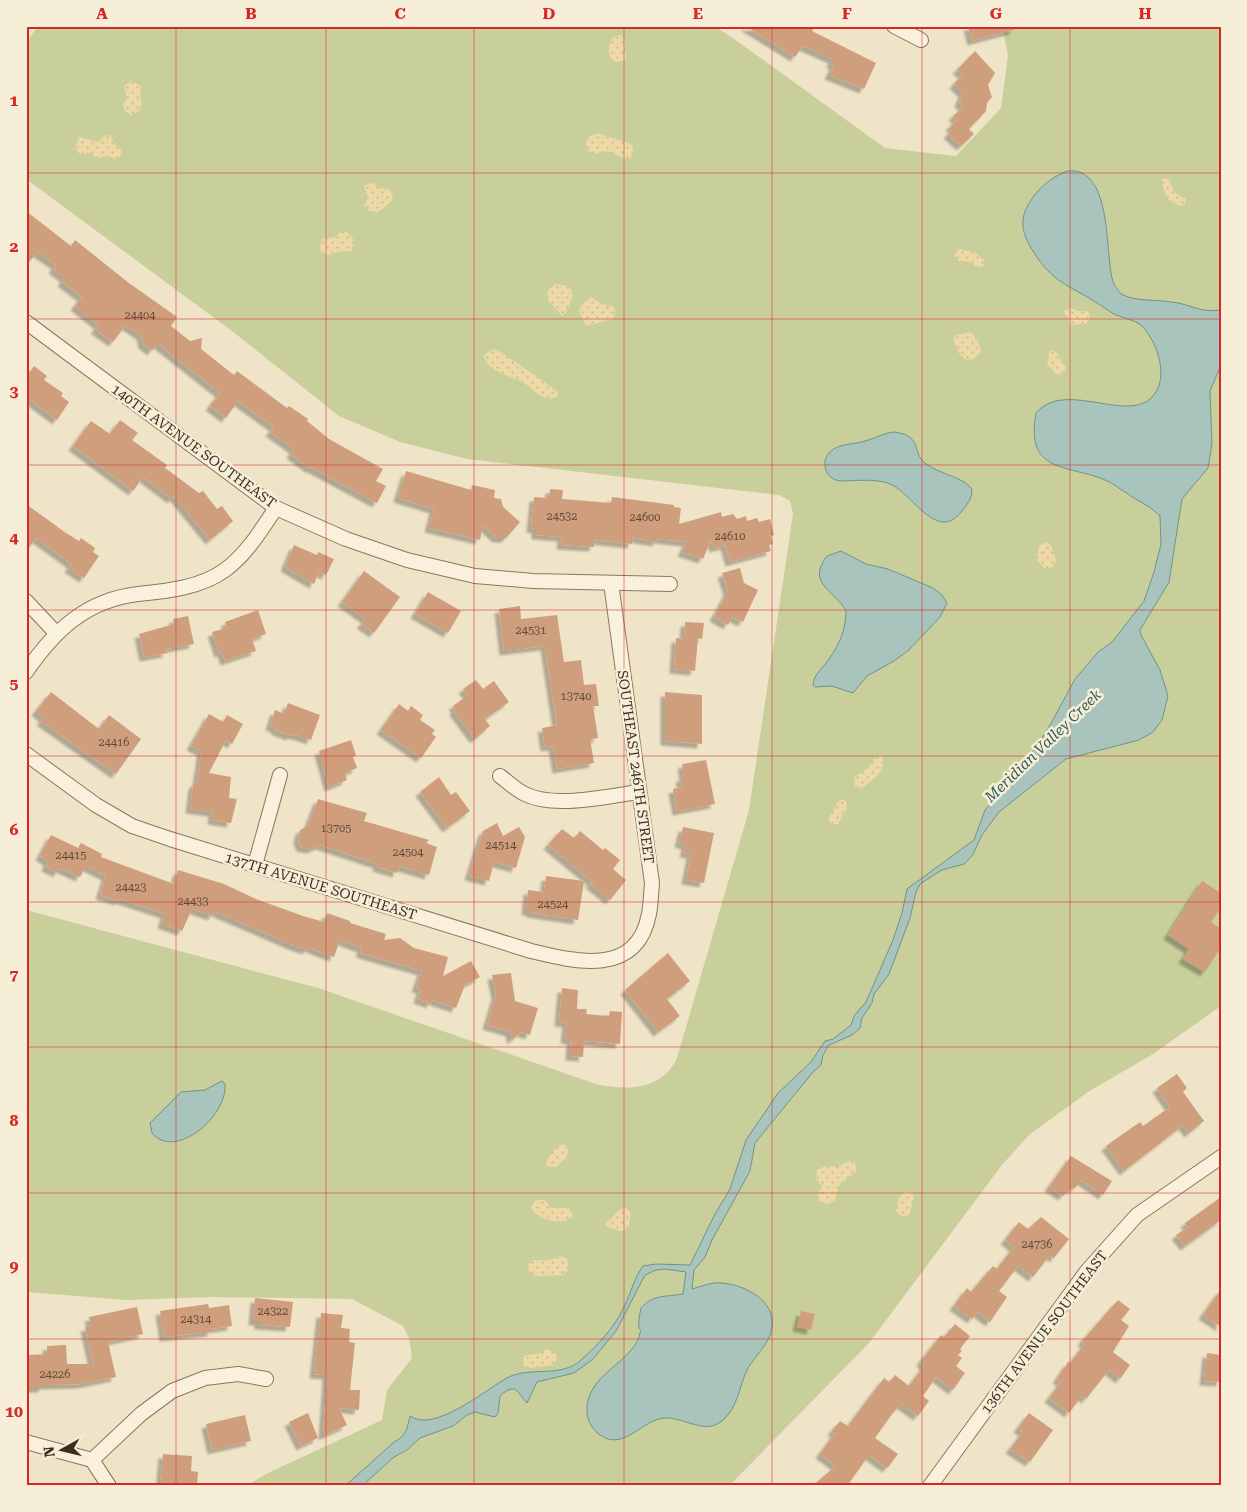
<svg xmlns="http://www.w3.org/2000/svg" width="1247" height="1512" viewBox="0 0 1247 1512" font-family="'Roboto Serif',serif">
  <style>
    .grass { fill: #c9cf9b }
    .sand { fill: url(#sand-dots) }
    .water { fill: #a9c4bc; stroke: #6f938a }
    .building { fill: #cf9f7d; filter: url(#shadow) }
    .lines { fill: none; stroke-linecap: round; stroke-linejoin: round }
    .minor-casing { stroke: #8d765c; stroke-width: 16 }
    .minor { stroke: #faf1dc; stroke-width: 14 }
    .grid { fill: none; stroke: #d62828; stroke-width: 1; stroke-opacity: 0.55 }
    .labels { text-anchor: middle; stroke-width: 5; stroke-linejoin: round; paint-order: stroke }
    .number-label { font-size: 11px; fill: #624a37 }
    .street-label { font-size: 14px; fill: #3d2e20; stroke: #f7eed8 }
    .water-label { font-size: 15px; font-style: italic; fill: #2f5d5a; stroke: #f7eed8 }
    .neatline { fill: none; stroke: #d62828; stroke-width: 2 }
    .grid-label { font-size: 16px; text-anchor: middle; font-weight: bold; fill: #d62828 }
  </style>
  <defs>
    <pattern id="sand-dots" width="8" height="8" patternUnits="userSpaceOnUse" patternTransform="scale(1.25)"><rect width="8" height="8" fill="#ecd9a5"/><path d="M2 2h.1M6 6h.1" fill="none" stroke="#cbbb8e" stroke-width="1.8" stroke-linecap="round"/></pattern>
    <filter id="shadow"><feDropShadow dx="-4.5" dy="4.5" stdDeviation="1" flood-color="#0004"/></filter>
  </defs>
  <rect width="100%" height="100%" fill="#f0e4c8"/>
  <path class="grass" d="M38 26H714L737 41 885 148 956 156 1001 108 1008 56 1002 26H1221V1006L1153 1054 1088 1092 1029 1135 1002 1165 869 1343 729 1486H246L268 1473 382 1420 387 1390 412 1358 409 1338 403 1326 352 1299 212 1297 127 1300 26 1292V910L318 988 596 1084C626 1091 663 1090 677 1058L749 810 793 514 790 501 779 495 467 459 400 442 339 416 232 331 26 179V43Z"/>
  <g class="sand">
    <path d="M620 35 625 40 624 51 627 57 623 61 616 62C606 57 608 45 613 37Z"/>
    <path d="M132 81 141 86 140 95 142 104 138 112 131 115 125 111 123 105 127 98 124 86Z"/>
    <path d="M597 133 629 143C635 147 634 153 631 158 622 160 618 155 610 152 602 150 597 156 589 152L586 145 587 137Z"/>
    <path d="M105 135 111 136 115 144 121 149V155L117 159 107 156 97 159 91 153 80 154 75 148 79 137 98 142Z"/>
    <path d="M1165 178 1169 180 1174 192 1186 199 1185 204 1180 206 1167 199 1161 180Z"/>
    <path d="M372 182 380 188 389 189 393 194 392 201 378 212 369 211 364 206 368 197 364 186Z"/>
    <path d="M341 232H347L354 240 352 251 339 252 328 255 321 252 320 245 322 239 335 237Z"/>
    <path d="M959 249 974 252 984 260V265L978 268 970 262 959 261 954 255Z"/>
    <path d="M556 284 567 286 574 292 566 313 562 316 547 299 548 290Z"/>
    <path d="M591 297 600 303 614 307 615 312 613 319 586 326 579 311 582 304Z"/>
    <path d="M1071 308 1077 311H1087L1090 314V320L1085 324 1070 325 1064 311Z"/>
    <path d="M972 332 980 346 981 352 974 359 967 360 960 355 953 340 956 335Z"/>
    <path d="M493 349C498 349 555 388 558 393L557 397C542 405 532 385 520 381 508 375 486 371 484 355Z"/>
    <path d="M1053 350C1060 354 1060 362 1066 367L1063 374H1056L1047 364 1049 352Z"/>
    <path d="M1043 543H1048L1052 547 1056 561 1052 568H1044L1037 560 1038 548Z"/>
    <path d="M881 756C890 769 871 781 862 788L855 786 854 782 855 776 867 769 876 757Z"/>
    <path d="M843 799 847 802V808L838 824H831L828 819 838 802Z"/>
    <path d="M564 1144 569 1151 566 1158 557 1167 546 1166C547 1157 555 1146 564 1144Z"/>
    <path d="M849 1161 855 1162 856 1172 840 1184 834 1202 827 1204 820 1202 817 1196 822 1186 816 1179 817 1170 825 1166 838 1167Z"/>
    <path d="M904 1192 912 1193 914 1198 909 1215 902 1217 896 1211 899 1198Z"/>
    <path d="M536 1200H545L551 1208H569L573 1216C563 1227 542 1220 533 1211L531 1207Z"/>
    <path d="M626 1208 631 1213 628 1229 619 1231 605 1226 606 1222C614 1218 616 1209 626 1208Z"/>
    <path d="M560 1256 567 1258 569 1269 563 1275 536 1276 528 1270V1265L533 1260H549Z"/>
    <path d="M547 1349 556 1354 557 1359 553 1365 529 1368 523 1365V1358L526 1355 537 1354Z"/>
  </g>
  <g class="water">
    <path d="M1067 171C1112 166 1105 249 1112 278 1113 284 1117 289 1121 294 1136 302 1155 299 1171 302 1192 304 1198 313 1221 310V365L1210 391 1212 444 1208 468 1182 499 1169 582 1140 630 1141 635 1160 670 1168 696 1162 720 1153 732 1139 740 1066 759 999 812 982 835 972 856 964 864 942 870 920 884 916 892 910 918 889 974 874 994 872 1003 862 1018 860 1028 852 1035 829 1045 823 1055 821 1065 813 1072 755 1143 750 1171 712 1240 705 1257 694 1270 692 1289C699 1287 707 1284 714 1283 739 1281 777 1299 772 1328 770 1344 754 1356 747 1370 739 1387 738 1407 723 1420 706 1436 684 1417 665 1418 642 1419 624 1452 600 1435 592 1429 588 1422 587 1413 584 1374 635 1362 640 1333 642 1328 639 1331 639 1327 638 1321 640 1313 641 1308 653 1294 667 1297 683 1294L686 1272 665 1269 656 1270 645 1275 616 1331 593 1359 574 1373 537 1382 527 1403C517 1393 517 1381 500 1396L498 1413 495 1417 475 1412 467 1415 453 1426 420 1438 407 1450 394 1457 362 1486H345L394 1442C406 1436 407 1429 410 1416 433 1433 483 1392 505 1379 528 1365 561 1379 581 1360 598 1345 614 1328 624 1307 631 1293 634 1278 643 1266L656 1264 690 1265 715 1214 730 1189 746 1140 778 1093 811 1062 825 1041 833 1039 851 1025 854 1016 866 1002 893 940 902 913 907 889 974 840 985 810 1023 765 1048 729 1075 679 1098 652 1112 642 1144 601 1154 572 1161 544 1160 516C1149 505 1137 501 1125 492 1118 488 1113 483 1105 480 1067 464 1025 474 1036 413 1066 377 1134 429 1156 392 1168 372 1156 340 1141 325 1134 320 1124 318 1116 315 1108 311 1101 305 1094 301 1064 283 1050 280 1031 248 1023 234 1019 221 1028 205 1037 189 1050 178 1067 171Z"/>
    <path d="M895 432C924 437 911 452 925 463 938 474 962 476 972 489 972 499 967 505 961 512 937 543 912 493 890 484 876 478 855 481 840 481 829 479 824 472 825 460 832 442 850 446 865 441 877 438 882 433 895 432Z"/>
    <path d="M841 551 866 564 888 569 933 588 942 595 947 603 940 617 909 650 894 661 867 676 853 693 832 686 815 687 813 685C813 675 824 667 829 659 840 644 846 628 846 611 834 589 806 584 827 556Z"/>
    <path d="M222 1081 225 1084C228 1116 175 1161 152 1133L150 1123 181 1092 205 1090Z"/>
  </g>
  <g class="building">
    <path d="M745 26H816L812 31 876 63 864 89 829 75 834 65 831 64 833 59 803 46 795 57Z"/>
    <path d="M968 26H1014V30L972 41Z"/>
    <path d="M975 51 995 73 988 85 992 97 987 103 986 111 969 129 974 134 961 146 948 134 953 129 950 126 957 120 953 116 963 107 959 102 963 93 954 84 963 74 957 70Z"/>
    <path d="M26 211 71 246 75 240 129 283 170 312 177 317 171 326 190 341 202 338 201 349 234 375 237 371 287 408 289 406 308 419 307 421 329 439 383 469 376 481 386 486 377 503 312 468 311 469 291 454 294 449 270 432 274 427 238 401 226 418 210 406 220 393 157 343 152 351 143 344 141 335 126 325 113 342 95 329 99 325 75 306 82 297 62 282 65 278 53 269 56 265 37 252 26 266Z"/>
    <path d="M34 366 47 376 44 380 63 393 61 396 69 402 57 420 26 397V377Z"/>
    <path d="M120 420 138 433 132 440 167 465 165 468 199 493 203 491 217 509 222 506 233 521 210 540 174 496 172 499 143 477 133 491 73 446 91 421 110 434Z"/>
    <path d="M406 471 471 490 472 485 495 490 494 498 501 499 503 507 520 522 506 538H497L483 525 480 540 429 528 434 509 398 498Z"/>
    <path d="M550 489 563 490 562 499 611 503 612 497 674 505V507L681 508 679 524 721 512 722 517 733 514 737 519 746 516 747 521 757 518 759 522 770 519 774 535 771 536 773 544 769 545 771 551 730 562 725 545 714 548 711 540 703 559 682 552 687 542 657 539V542L633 538 632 544 595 540 594 547 561 545 562 537 536 535V529L531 528 534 497 549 498Z"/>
    <path d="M26 504 66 533 79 541 81 538 95 548 93 552 99 556 84 578 69 568 72 564 36 538 26 552Z"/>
    <path d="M294 545 317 555 318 552 334 559 326 575 319 572 314 584 285 567Z"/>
    <path d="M740 568 744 583 758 590 743 622 732 617 728 625 714 617 728 591 722 573Z"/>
    <path d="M364 571 400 597 374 633 361 624 366 619 342 602Z"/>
    <path d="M428 592 461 611 448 633 415 614Z"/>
    <path d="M520 606 521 619 557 615 564 662 581 660 584 685 596 684 599 706H593L598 738 590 739 594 763 557 769 553 746 545 747 542 728 557 725 545 646 504 651 499 609Z"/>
    <path d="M258 610 266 634 252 639 256 651 225 661 222 652 219 653 212 632 227 628 225 622Z"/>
    <path d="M188 616 194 644 166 649 167 653 144 657 139 634 174 624 173 619Z"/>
    <path d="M685 622 704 623 702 639 698 638 695 671 674 669 676 638 684 639Z"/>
    <path d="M476 680 483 689 494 681 509 702 485 719 490 726 476 738H474L454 711 456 709 453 706 468 695 463 689Z"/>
    <path d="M51 692 99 729 109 715 141 739 116 774 41 721 44 718 36 711Z"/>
    <path d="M665 692 702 695V744L665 741Z"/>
    <path d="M288 703 320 715 311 740 300 736 291 734V736L275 730 276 728 270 726 275 710 284 714Z"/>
    <path d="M399 704 408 711 411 706 423 715 420 720 435 730 432 734 436 737 421 758 381 730Z"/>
    <path d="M209 714 223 722 227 715 243 724 232 744 226 740 209 773 231 777 229 798 237 799 231 823 212 820 213 812 190 809 193 785 197 781 201 755V751L191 746Z"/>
    <path d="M351 740 356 755 353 757 357 768 345 773 347 780 329 787 319 751Z"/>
    <path d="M706 760 715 804 677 811 673 789 682 787 680 778 684 777 682 764Z"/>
    <path d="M439 777 451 795 456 792 470 811 447 828 420 792Z"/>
    <path d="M318 799 367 813 364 821 429 840 426 843 437 847 429 875 399 866 397 873 377 867 378 864 320 845 311 849 301 847 298 839 300 830 308 826Z"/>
    <path d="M497 823 503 836 519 827 525 837 516 868 494 862 489 881 469 876 483 831Z"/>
    <path d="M683 827 714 833 704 883 686 880 691 854 684 853 686 845 679 843Z"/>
    <path d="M562 829 574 838 580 831 603 850 605 848 620 860 613 869 626 880 610 900 588 882 594 883 548 845Z"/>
    <path d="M51 835 78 848 81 843 102 854 101 857 174 884 178 870 224 884 256 899 303 916 324 922 327 913 350 921V923L386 934 384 940 400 938 414 948 448 957 443 976 471 961 480 977 465 985 456 1008 432 1000 431 1004 418 999 421 989 416 988 422 971 360 953 362 948 340 940 334 957 308 947 307 950 295 946 214 911 213 916 192 909 182 931 162 924 165 914 120 899 119 901 100 895 106 876 86 866 80 877 60 868 58 873 46 867 48 861 40 856Z"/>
    <path d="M546 876 584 881 578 920 531 913V911H526L528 890 544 892Z"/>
    <path d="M1202 881 1221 893V907L1211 922 1221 929V947L1205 972 1183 959 1189 949 1168 935Z"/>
    <path d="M668 953 690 981 667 999 680 1016 658 1032 625 990Z"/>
    <path d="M511 973 515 1001 538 1008 530 1035 521 1032 512 1040 510 1032 487 1025 496 995 492 975Z"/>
    <path d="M562 988 578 990 577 1009H587L586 1014 609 1016 610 1011 622 1012 620 1044 584 1041 583 1057 570 1056 571 1040 565 1039 567 1023 559 1022Z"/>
    <path d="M1177 1074 1187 1088 1183 1092 1204 1121 1189 1133 1183 1125 1124 1171 1106 1146 1140 1122 1143 1126 1170 1107 1157 1088Z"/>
    <path d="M1071 1156 1112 1181 1103 1195 1081 1180 1076 1187 1067 1191 1063 1196 1049 1187Z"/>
    <path d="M1221 1197V1220L1185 1246 1176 1235 1188 1227 1185 1223Z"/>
    <path d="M1041 1217 1069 1239 1054 1258 1050 1255 1033 1277 1018 1266 999 1291 1007 1297 990 1322 977 1312 972 1319 954 1306 967 1288 971 1292 993 1266 997 1269 1014 1247 1005 1240 1019 1222 1028 1229Z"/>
    <path d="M1221 1289V1327L1203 1315Z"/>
    <path d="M255 1298 293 1302 290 1327 259 1325V1321H253Z"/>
    <path d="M1118 1300 1130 1309 1121 1320 1129 1326 1113 1352 1130 1365 1120 1379 1109 1370 1086 1399 1082 1396 1069 1413 1049 1398 1061 1382 1057 1379 1068 1362 1070 1363 1085 1344 1082 1341Z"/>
    <path d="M208 1304 209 1308 229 1305 232 1326 211 1329 212 1332 164 1337 160 1311Z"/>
    <path d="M137 1307 143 1334 108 1342 116 1377 82 1384 43 1385V1388H29L28 1355 47 1354V1346L66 1345 67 1364H93L85 1327 91 1326 89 1317Z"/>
    <path d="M801 1311 815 1314 811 1330 797 1327Z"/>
    <path d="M321 1313 343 1315 341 1328 350 1329 349 1342 355 1343 350 1390H360L359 1410 339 1408 347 1425 323 1436 327 1375 314 1374Z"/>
    <path d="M955 1324 970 1336 960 1349 962 1351 958 1355 962 1358 956 1366 965 1373 953 1390 936 1377 923 1396 929 1401 918 1416 901 1404 892 1414 875 1438 898 1454 889 1466 887 1468 869 1455 847 1486H812L836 1466 820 1454 835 1433 832 1431 840 1421 848 1426 884 1378 889 1382 895 1375 909 1386 924 1366 921 1361 941 1335 944 1337Z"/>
    <path d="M1207 1353 1221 1355V1382L1204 1381Z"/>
    <path d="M308 1413 318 1438 301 1446 289 1422Z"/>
    <path d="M1029 1413 1053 1430 1030 1462 1010 1449 1023 1432 1018 1428Z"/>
    <path d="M245 1415 251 1441 212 1450 206 1424Z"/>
    <path d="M163 1454 192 1456 191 1471 198 1472 197 1486H160Z"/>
  </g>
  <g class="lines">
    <g class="minor-casing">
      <g id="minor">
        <path d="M894 26 921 40"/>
        <path d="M26 322 276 508 346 539 407 560 475 576 533 581 670 584"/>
        <path d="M26 601 56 633"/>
        <path d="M26 672C54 631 86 600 138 594 167 591 200 588 225 570 247 554 261 530 276 508"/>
        <path d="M26 754 96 805 132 826 170 839 531 951C576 962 637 977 649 914 651 904 651 893 652 883L611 583"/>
        <path d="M500 776C508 782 516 790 525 794 554 809 608 796 639 792"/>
        <path d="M255 865 280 775"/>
        <path d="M26 1442 92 1460"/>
        <path d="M92 1460 141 1414 172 1391 205 1378 238 1374 266 1379"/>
        <path d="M92 1460 109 1486"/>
        <path d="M930 1486 1087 1271 1137 1215 1221 1157"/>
      </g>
    </g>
    <use href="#minor" class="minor"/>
  </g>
  <path class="grid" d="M176 26V1486M326 26V1486M474 26V1486M624 26V1486M772 26V1486M922 26V1486M1070 26V1486M26 173H1221M26 319H1221M26 465H1221M26 610H1221M26 756H1221M26 902H1221M26 1047H1221M26 1193H1221M26 1339H1221"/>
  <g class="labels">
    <g class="number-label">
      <text x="140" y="319">24404</text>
      <text x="562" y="520">24532</text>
      <text x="645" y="521">24600</text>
      <text x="730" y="540">24610</text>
      <text x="531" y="634">24531</text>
      <text x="576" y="700">13740</text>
      <text x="114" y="746">24416</text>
      <text x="336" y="832">13705</text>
      <text x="501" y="849">24514</text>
      <text x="408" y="856">24504</text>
      <text x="71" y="859">24415</text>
      <text x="131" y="891">24423</text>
      <text x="193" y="905">24433</text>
      <text x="553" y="908">24524</text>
      <text x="1037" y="1248">24736</text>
      <text x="273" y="1315">24322</text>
      <text x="196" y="1323">24314</text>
      <text x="55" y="1378">24226</text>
    </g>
    <g class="street-label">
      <text transform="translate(194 446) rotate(36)" y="5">140TH AVENUE SOUTHEAST</text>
      <text transform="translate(636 767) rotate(82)" y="5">SOUTHEAST 246TH STREET</text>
      <text transform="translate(321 886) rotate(17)" y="5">137TH AVENUE SOUTHEAST</text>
      <text transform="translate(1044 1332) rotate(-53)" y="5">136TH AVENUE SOUTHEAST</text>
    </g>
    <g class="water-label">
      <text transform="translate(1043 746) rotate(-44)" y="5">Meridian Valley Creek</text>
    </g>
  </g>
  <rect width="1247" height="1512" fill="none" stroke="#f7eed8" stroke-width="55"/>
  <g transform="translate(62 1450) rotate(262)" stroke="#f7eed8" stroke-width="4" paint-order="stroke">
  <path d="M0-4L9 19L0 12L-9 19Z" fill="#3d2e20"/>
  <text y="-8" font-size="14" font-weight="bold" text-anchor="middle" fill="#3d2e20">N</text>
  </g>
  <rect x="28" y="28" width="1192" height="1456" class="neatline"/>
  <g class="grid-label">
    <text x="102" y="19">A</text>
    <text x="251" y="19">B</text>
    <text x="400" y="19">C</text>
    <text x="549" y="19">D</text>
    <text x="698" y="19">E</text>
    <text x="847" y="19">F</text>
    <text x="996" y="19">G</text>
    <text x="1145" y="19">H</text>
    <text x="14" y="106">1</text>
    <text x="14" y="252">2</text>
    <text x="14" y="397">3</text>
    <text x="14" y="543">4</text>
    <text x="14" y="689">5</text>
    <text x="14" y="835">6</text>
    <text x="14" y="980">7</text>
    <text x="14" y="1126">8</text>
    <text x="14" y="1272">9</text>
    <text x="14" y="1417">10</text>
  </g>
</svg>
